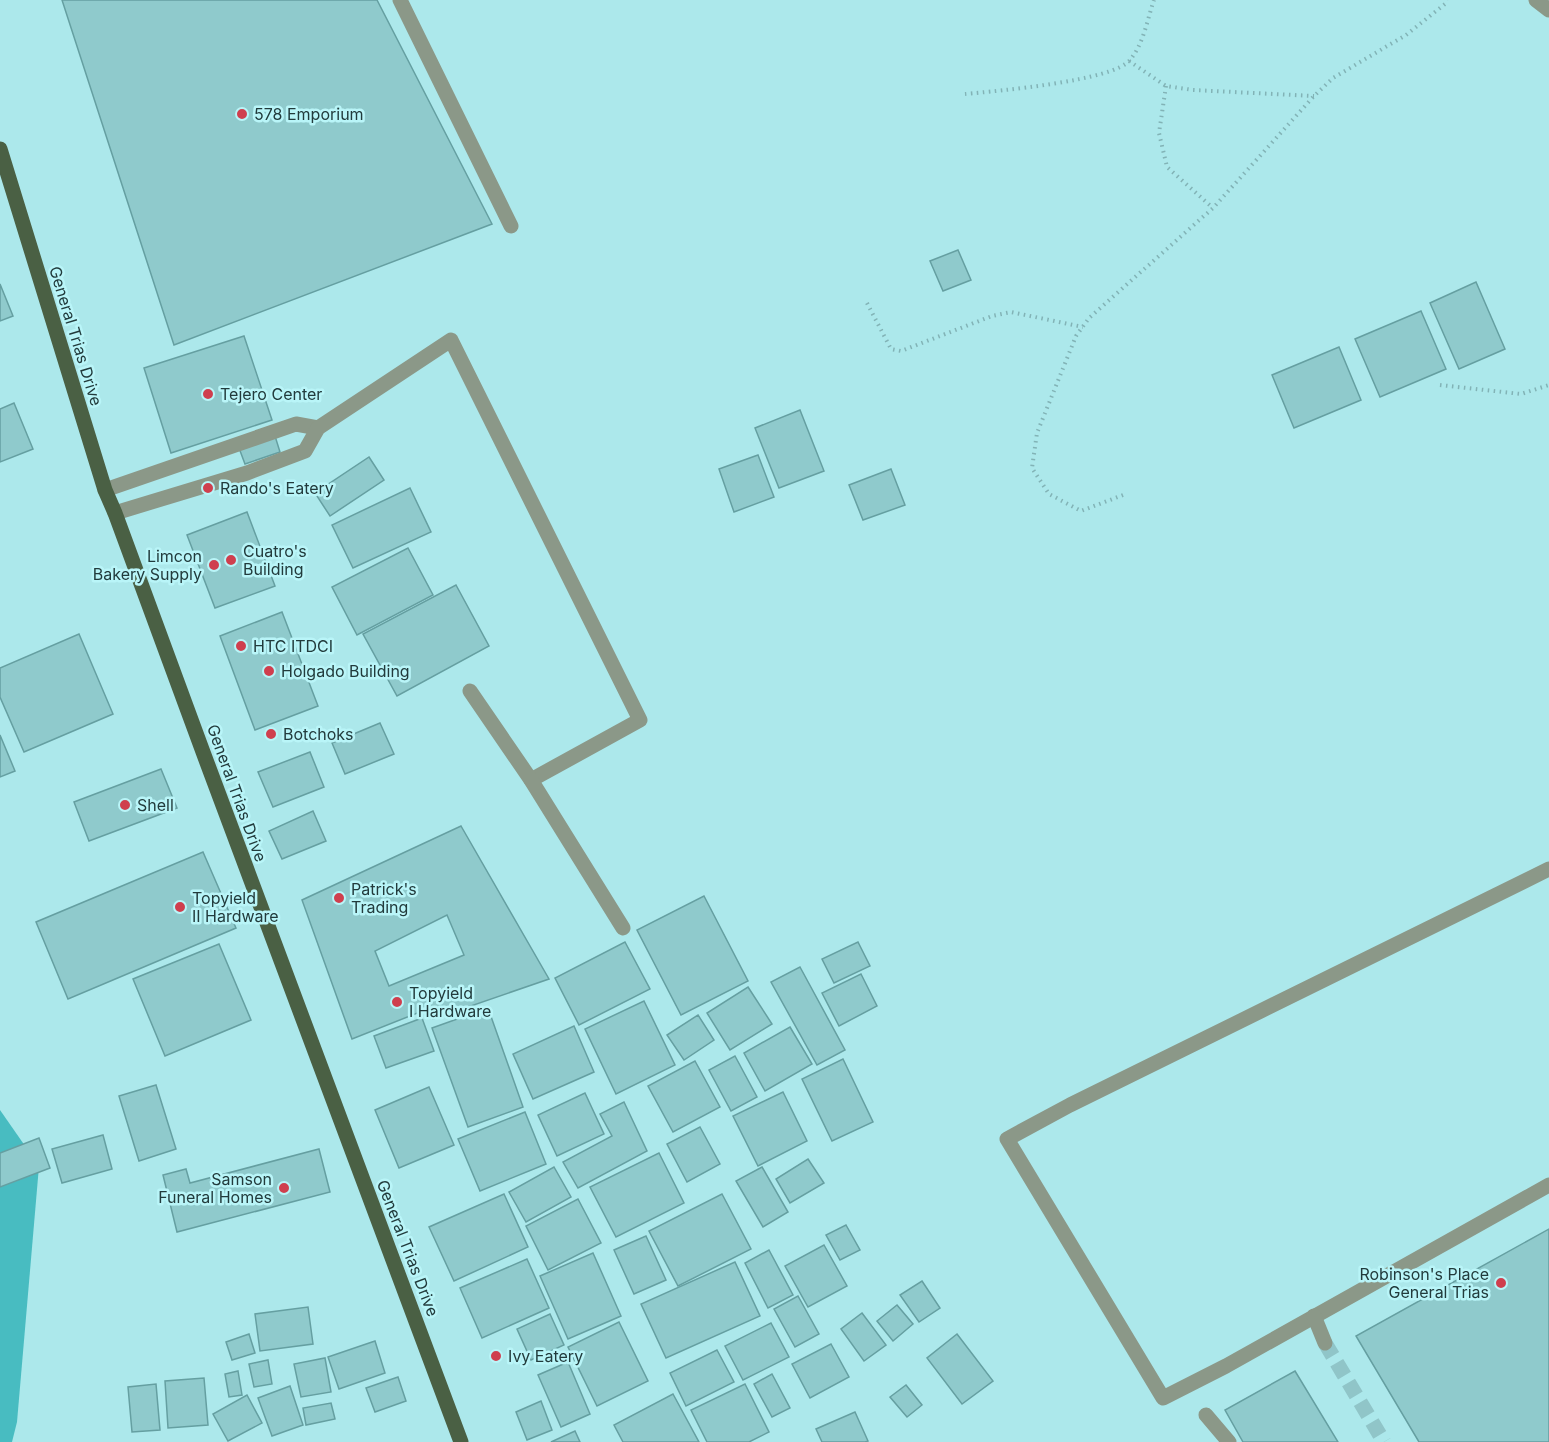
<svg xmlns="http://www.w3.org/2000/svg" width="1549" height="1442" viewBox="0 0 1549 1442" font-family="Inter,sans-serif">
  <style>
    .water { fill: #48bcc1 }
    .building { fill: #8fcacc; stroke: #659fa1; stroke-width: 1.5; fill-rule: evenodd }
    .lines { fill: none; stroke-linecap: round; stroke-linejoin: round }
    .minor-tunnel { stroke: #90c5c8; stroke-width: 15; stroke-dasharray: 15 8; stroke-linecap: butt }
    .path { stroke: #82b3b6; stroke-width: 4; stroke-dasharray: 1.5 4.5; stroke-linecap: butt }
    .minor { stroke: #8b9888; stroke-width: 15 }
    .major { stroke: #4a6044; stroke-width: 15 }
    .poi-dot { fill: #cf3f4e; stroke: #b9f5f8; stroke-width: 2 }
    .labels { text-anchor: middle; stroke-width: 5; stroke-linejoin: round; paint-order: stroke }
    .poi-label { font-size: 16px; fill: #223b3c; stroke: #b9f5f8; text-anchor: start }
    .street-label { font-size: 16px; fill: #223b3c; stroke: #b9f5f8 }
  </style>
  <rect width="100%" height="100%" fill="#ace8eb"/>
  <path class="water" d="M0 1110 39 1166 17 1422 12 1442H0Z"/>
  <g class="building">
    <path d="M62 0H377L492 224 174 345Z"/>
    <path d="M958 250 971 280 943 291 930 261Z"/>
    <path d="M1476 282 1505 349 1459 369 1430 303Z"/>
    <path d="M0 284 13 316 0 321Z"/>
    <path d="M1421 311 1446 369 1380 397 1355 339Z"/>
    <path d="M244 336 272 420 171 453 144 368Z"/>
    <path d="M1339 347 1361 400 1294 428 1272 375Z"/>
    <path d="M14 403 33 449 0 462V409Z"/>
    <path d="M800 410 824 471 779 488 755 428Z"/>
    <path d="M275 436 280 452 245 464 239 448Z"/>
    <path d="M758 455 774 497 734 512 719 469Z"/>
    <path d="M369 457 384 480 330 516 315 493Z"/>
    <path d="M891 469 905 505 863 520 849 485Z"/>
    <path d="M410 488 431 532 353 568 332 525Z"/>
    <path d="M247 512 275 586 215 608 187 535Z"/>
    <path d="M408 548 433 595 357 635 332 587Z"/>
    <path d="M456 585 489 646 397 696 363 634Z"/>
    <path d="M282 612 318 706 255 730 220 636Z"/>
    <path d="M79 634 113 714 24 752 0 697V668Z"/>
    <path d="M380 723 394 754 345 774 332 743Z"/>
    <path d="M0 735 15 771 0 777Z"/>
    <path d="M310 752 324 787 273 807 258 772Z"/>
    <path d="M161 769 177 808 89 841 74 802Z"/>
    <path d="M313 811 326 841 282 859 269 831Z"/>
    <path d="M461 826 549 979 433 1019 430 1008 352 1039 302 900ZM447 915 464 955 389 986 375 951Z"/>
    <path d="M203 852 236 928 68 999 36 922Z"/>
    <path d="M704 896 748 981 681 1015 637 930Z"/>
    <path d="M625 942 650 989 579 1025 555 978Z"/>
    <path d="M858 942 870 966 834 983 822 959Z"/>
    <path d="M219 944 251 1020 165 1056 133 979Z"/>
    <path d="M800 967 845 1050 817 1065 771 982Z"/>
    <path d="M861 974 877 1006 839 1026 822 993Z"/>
    <path d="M748 987 772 1024 730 1050 707 1013Z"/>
    <path d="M644 1001 675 1065 616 1094 585 1029Z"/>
    <path d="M488 1008 523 1107 468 1127 432 1028Z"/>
    <path d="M698 1015 714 1040 684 1060 667 1035Z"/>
    <path d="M422 1018 434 1051 386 1068 374 1036Z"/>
    <path d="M574 1026 594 1072 533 1099 513 1054Z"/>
    <path d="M790 1027 812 1064 765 1091 744 1053Z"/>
    <path d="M735 1056 757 1097 731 1111 709 1070Z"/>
    <path d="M843 1059 873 1122 832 1141 802 1079Z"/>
    <path d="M695 1061 720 1107 673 1132 648 1086Z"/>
    <path d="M156 1085 176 1149 139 1161 119 1096Z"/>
    <path d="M429 1087 454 1145 399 1168 375 1110Z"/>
    <path d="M783 1092 807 1141 758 1166 733 1116Z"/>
    <path d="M585 1093 604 1134 557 1156 538 1115Z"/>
    <path d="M624 1102 647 1151 578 1188 563 1162 612 1136 600 1114Z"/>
    <path d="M525 1112 546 1164 480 1191 458 1139Z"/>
    <path d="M700 1127 720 1164 687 1182 667 1144Z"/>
    <path d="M103 1135 112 1169 62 1183 52 1149Z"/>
    <path d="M39 1138 50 1168 0 1187V1153Z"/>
    <path d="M319 1149 330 1192 177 1232 163 1175 186 1169 190 1183Z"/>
    <path d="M659 1153 684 1203 616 1237 590 1187Z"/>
    <path d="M808 1159 824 1183 790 1203 776 1179Z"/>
    <path d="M554 1167 571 1197 526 1222 509 1192Z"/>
    <path d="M762 1167 788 1212 763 1227 736 1181Z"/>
    <path d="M504 1194 528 1247 454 1281 429 1227Z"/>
    <path d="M722 1194 751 1249 678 1286 649 1231Z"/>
    <path d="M578 1199 601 1243 548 1270 526 1226Z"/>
    <path d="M846 1225 860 1250 840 1260 826 1235Z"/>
    <path d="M1549 1229V1442H1419L1356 1336Z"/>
    <path d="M646 1236 666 1280 634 1294 614 1250Z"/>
    <path d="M824 1245 847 1286 808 1307 785 1266Z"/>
    <path d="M769 1250 793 1295 768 1308 745 1263Z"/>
    <path d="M593 1253 621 1316 568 1339 540 1276Z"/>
    <path d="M527 1259 549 1308 482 1338 460 1288Z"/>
    <path d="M735 1262 760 1316 666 1358 641 1304Z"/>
    <path d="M922 1281 940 1308 919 1322 900 1295Z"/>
    <path d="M798 1296 819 1334 795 1347 774 1309Z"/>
    <path d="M897 1305 913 1324 893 1341 877 1321Z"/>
    <path d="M308 1307 313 1344 260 1351 255 1314Z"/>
    <path d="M862 1313 886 1345 864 1361 841 1329Z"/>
    <path d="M550 1314 564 1345 531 1360 517 1329Z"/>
    <path d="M619 1322 648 1381 597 1406 568 1347Z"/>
    <path d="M771 1323 789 1357 743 1380 725 1346Z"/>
    <path d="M249 1334 255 1353 232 1360 226 1342Z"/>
    <path d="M957 1334 993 1381 962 1404 927 1358Z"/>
    <path d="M375 1341 385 1373 339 1389 328 1357Z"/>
    <path d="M831 1344 849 1377 810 1398 792 1364Z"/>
    <path d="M717 1350 734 1382 686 1406 670 1373Z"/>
    <path d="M325 1358 331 1392 301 1397 294 1364Z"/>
    <path d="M268 1360 272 1384 254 1387 249 1364Z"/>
    <path d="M568 1362 590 1414 561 1427 538 1375Z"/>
    <path d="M238 1371 242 1395 229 1397 225 1374Z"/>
    <path d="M1295 1371 1338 1442H1243L1225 1410Z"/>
    <path d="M772 1374 790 1408 772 1417 754 1384Z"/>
    <path d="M398 1377 406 1401 375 1412 366 1388Z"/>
    <path d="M204 1378 208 1425 168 1428 165 1381Z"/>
    <path d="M156 1384 160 1430 132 1432 128 1387Z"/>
    <path d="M745 1384 769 1432 749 1442H707L691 1410Z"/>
    <path d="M906 1385 922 1405 907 1417 890 1397Z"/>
    <path d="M290 1386 303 1425 272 1436 258 1398Z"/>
    <path d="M673 1394 699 1442H623L614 1425Z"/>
    <path d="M247 1395 262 1423 228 1441 213 1414Z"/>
    <path d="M541 1401 552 1430 527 1440 516 1412Z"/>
    <path d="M331 1403 335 1419 306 1425 303 1408Z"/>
    <path d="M855 1412 868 1441 865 1442H822L816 1429Z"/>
    <path d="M575 1431 580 1442H551Z"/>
  </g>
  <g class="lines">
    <path class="minor-tunnel" d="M1325 1343 1384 1442"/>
    <g class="path">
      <path d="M1129 61 1166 86 1193 90 1314 96"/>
      <path d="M1166 86 1159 133 1167 167 1213 208"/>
      <path d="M965 94C997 91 1113 81 1130 60 1144 43 1147 20 1154 0"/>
      <path d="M867 303 891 349 901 351 992 316 1011 312 1083 327"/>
      <path d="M1440 385 1521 394 1549 385"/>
      <path d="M1123 495 1081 511 1049 494 1032 468 1037 433 1076 336 1089 318 1213 208 1314 96 1333 78 1406 35 1445 4 1447 0"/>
    </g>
    <g class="minor">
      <path d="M400 0 511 226"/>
      <path d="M1536 0 1549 10"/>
      <path d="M105 490 296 424 318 428"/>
      <path d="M115 513 247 473 305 451 318 428 451 340 640 720 531 780"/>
      <path d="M470 691 531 780 623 928"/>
      <path d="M1549 869 1070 1105 1007 1139 1163 1398 1226 1366 1549 1185"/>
      <path d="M1314 1316 1325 1343"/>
      <path d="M1206 1415 1229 1442"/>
    </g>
    <path class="major" d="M0 149 105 490 115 513 203 752 461 1442"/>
  </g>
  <g class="poi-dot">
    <circle cx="242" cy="114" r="6"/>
    <circle cx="208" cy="394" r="6"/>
    <circle cx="208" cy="488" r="6"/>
    <circle cx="231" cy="560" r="6"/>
    <circle cx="214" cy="565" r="6"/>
    <circle cx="241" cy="646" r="6"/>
    <circle cx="269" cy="671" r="6"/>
    <circle cx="271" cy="734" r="6"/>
    <circle cx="125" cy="805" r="6"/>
    <circle cx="339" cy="898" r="6"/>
    <circle cx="180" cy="907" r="6"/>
    <circle cx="397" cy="1002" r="6"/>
    <circle cx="284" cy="1188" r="6"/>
    <circle cx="1501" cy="1283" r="6"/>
    <circle cx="496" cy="1356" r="6"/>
  </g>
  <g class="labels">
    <g class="poi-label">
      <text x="254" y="120">578 Emporium</text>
      <text x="220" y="400">Tejero Center</text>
      <text x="220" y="494">Rando's Eatery</text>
      <text x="243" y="557">Cuatro's<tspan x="243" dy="18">Building</tspan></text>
      <text x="202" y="562" text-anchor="end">Limcon<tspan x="202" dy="18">Bakery Supply</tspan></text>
      <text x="253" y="652">HTC ITDCI</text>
      <text x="281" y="677">Holgado Building</text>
      <text x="283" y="740">Botchoks</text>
      <text x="137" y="811">Shell</text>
      <text x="351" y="895">Patrick's<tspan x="351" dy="18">Trading</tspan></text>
      <text x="192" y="904">Topyield<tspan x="192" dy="18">II Hardware</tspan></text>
      <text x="409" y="999">Topyield<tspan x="409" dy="18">I Hardware</tspan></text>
      <text x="272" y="1185" text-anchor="end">Samson<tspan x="272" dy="18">Funeral Homes</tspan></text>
      <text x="1489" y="1280" text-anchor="end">Robinson's Place<tspan x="1489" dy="18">General Trias</tspan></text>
      <text x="508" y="1362">Ivy Eatery</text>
    </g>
    <g class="street-label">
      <text transform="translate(76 336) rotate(73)" y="6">General Trias Drive</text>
      <text transform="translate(237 793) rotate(70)" y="6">General Trias Drive</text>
      <text transform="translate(408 1248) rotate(69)" y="6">General Trias Drive</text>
    </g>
  </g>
</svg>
